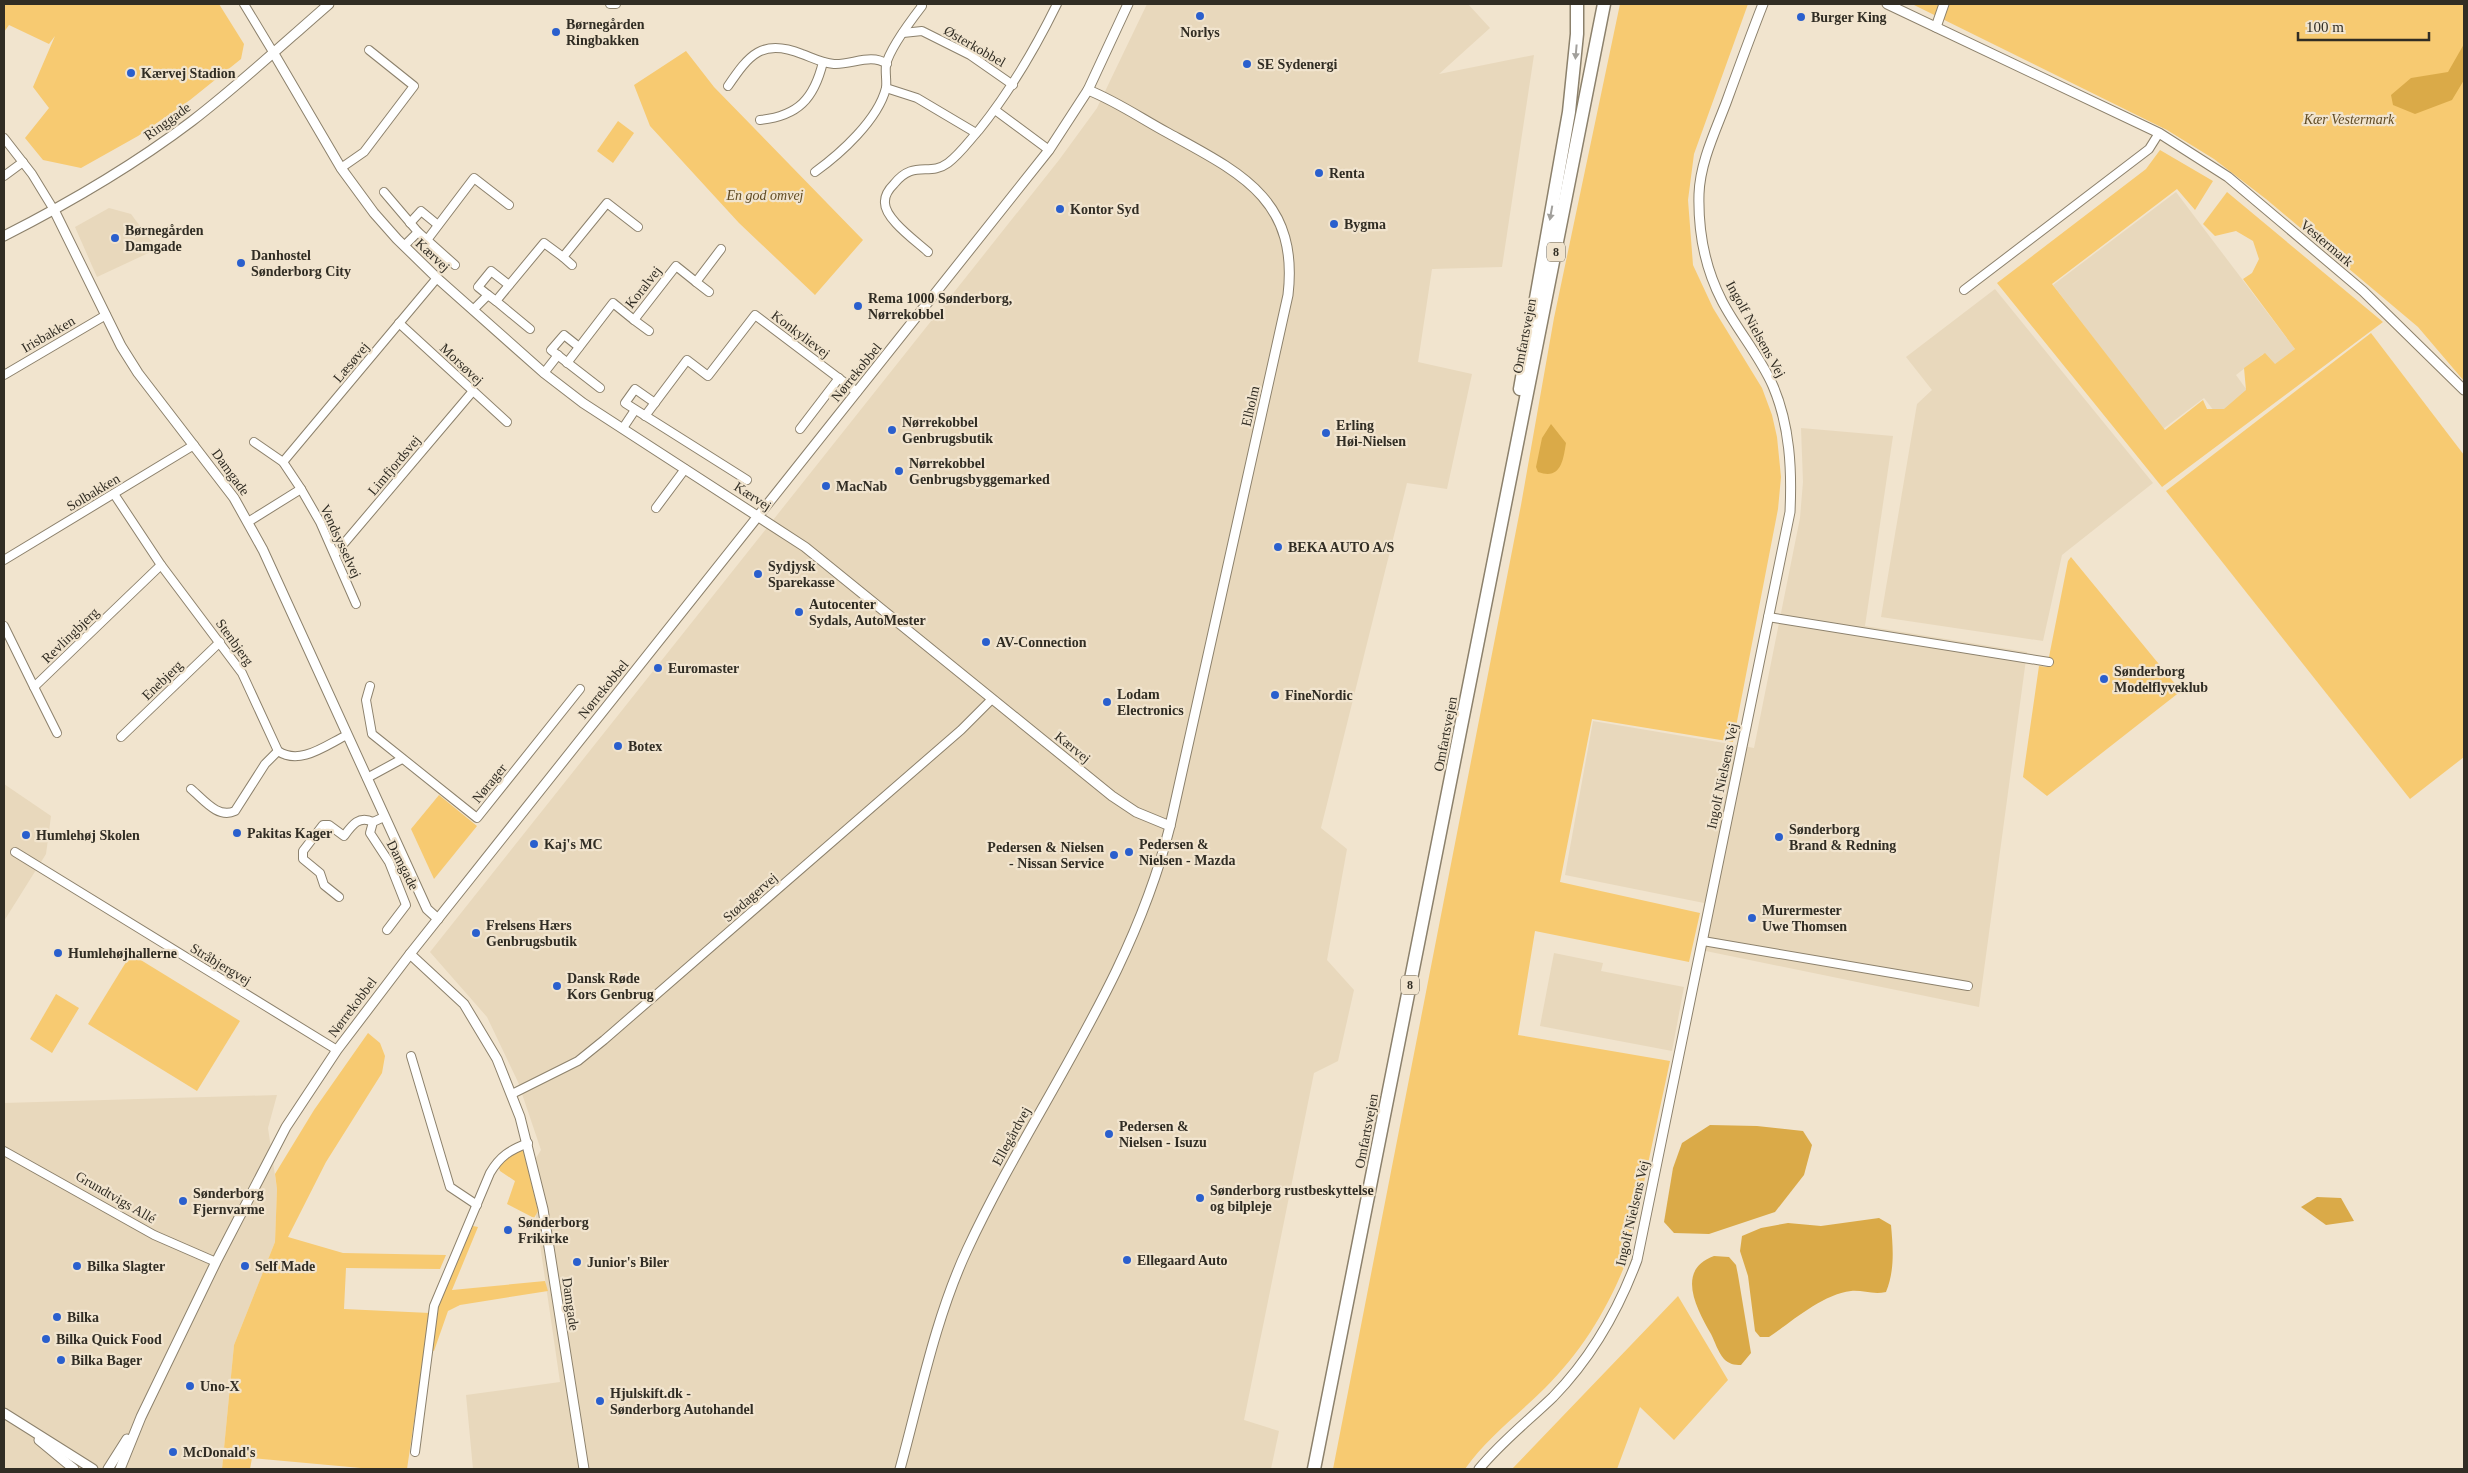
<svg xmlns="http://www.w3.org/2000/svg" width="2468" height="1473" viewBox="0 0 2468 1473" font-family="Georgia,serif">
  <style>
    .built { fill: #e8d8bc }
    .green { fill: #f7ca71 }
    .water { fill: #daaa48 }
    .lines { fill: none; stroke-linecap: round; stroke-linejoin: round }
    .minor-casing { stroke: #8c816c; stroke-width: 10 }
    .tertiary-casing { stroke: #8c816c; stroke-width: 11 }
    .trunk-casing { stroke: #8c816c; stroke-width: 15 }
    .minor { stroke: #fff; stroke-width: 8 }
    .tertiary { stroke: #fff; stroke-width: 9 }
    .trunk { stroke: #fff; stroke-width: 12 }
    .oneway { fill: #a2a09c }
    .poi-dot { fill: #2a5fcd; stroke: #f1e4ce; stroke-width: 2 }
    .labels { text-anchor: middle; stroke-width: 4.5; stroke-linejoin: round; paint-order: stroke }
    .shield { fill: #f1e4ce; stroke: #6b6457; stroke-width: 1 }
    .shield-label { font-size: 12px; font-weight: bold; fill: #312d24 }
    .poi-label { font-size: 14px; font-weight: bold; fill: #312d24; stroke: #f1e4ce; text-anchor: start }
    .street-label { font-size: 14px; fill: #312d24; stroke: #f1e4ce }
    .park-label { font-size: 14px; font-style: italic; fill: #604b24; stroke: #f1e4ce }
  </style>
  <rect width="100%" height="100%" fill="#f1e4ce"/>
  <g class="built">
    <path d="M1147 4H1468L1490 28 1439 74 1534 55 1502 267 1432 269 1418 362 1472 374 1447 489 1407 483 1321 828 1347 849 1327 960 1354 990 1338 1061 1314 1073 1244 1420 1279 1431 1271 1469H473L466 1395 560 1382 529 1169 541 1150 518 1082 487 1017 430 952 1059 160 1097 108Z"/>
    <path d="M2176 192 2295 349 2273 366 2263 354 2236 375 2249 393 2218 416 2204 398 2163 429 2053 285Z"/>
    <path d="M109 208 131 214 157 249 97 277 75 227Z"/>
    <path d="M1995 289 2153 483 2062 555 2043 641 1881 617 1917 404 1932 390 1906 357Z"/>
    <path d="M1801 428 1893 436 1865 626 2027 652 1979 1007 1696 949 1704 903 1565 875 1593 721 1754 748 1800 518 1803 482Z"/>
    <path d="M4 784 51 816 46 854 4 921Z"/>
    <path d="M1554 953 1603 963 1601 971 1684 987 1672 1051 1540 1026Z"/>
    <path d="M277 1095 268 1128 277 1189 275 1242 234 1345 222 1469H106L102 1467 101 1469H4V1103Z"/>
  </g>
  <g class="green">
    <path d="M4 4H219L244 44 241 59 190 100 138 136 81 168 43 160 25 138 49 108 33 87 55 36 49 44 9 25 4 32Z"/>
    <path d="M1620 4H1748L1694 154 1688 200 1693 265 1713 308 1762 388 1772 415 1777 437 1781 477 1778 509 1733 742 1592 719 1560 882 1700 913 1689 962 1535 931 1518 1035 1670 1061 1628 1257C1609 1307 1583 1350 1545 1388 1518 1415 1487 1438 1465 1469H1333L1521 505 1554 318Z"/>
    <path d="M1912 4H2464V381L2418 327 2266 199 2214 159 2167 130Z"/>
    <path d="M686 51 714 87 863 240 815 295 739 223 650 126 634 85Z"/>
    <path d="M618 121 634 133 613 163 597 151Z"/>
    <path d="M2160 150 2213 181 2195 210 2177 189 2052 284 2165 430 2203 400 2207 409H2224L2246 390 2244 368 2265 353 2275 364 2295 349 2243 279 2252 273 2259 259 2253 241 2236 231 2215 236 2203 224 2227 192 2383 322 2162 487 1997 283 2146 169Z"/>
    <path d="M2371 333 2464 455V757L2410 799 2166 491Z"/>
    <path d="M2071 557 2181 691 2047 796 2023 777 2039 666 2047 667 2068 561Z"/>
    <path d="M439 795 477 826 434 879 411 829Z"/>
    <path d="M131 954 240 1021 197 1091 88 1024Z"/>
    <path d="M56 994 79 1008 52 1053 30 1039Z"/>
    <path d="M368 1033 380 1043 385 1056 382 1073 326 1162 288 1237 343 1253 446 1255 440 1269 346 1268 344 1309 430 1313 407 1469H372L252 1458 250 1469H222L234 1345 275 1242 277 1189 275 1174 314 1110Z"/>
    <path d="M520 1149 524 1152 538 1211 534 1218 507 1204 515 1181 500 1171 498 1165 504 1158Z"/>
    <path d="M473 1226 478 1227 452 1290 545 1281 548 1291 460 1305 448 1311 434 1351 430 1350 436 1307Z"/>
    <path d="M1678 1296 1728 1380 1674 1440 1640 1407 1617 1469H1512Z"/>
  </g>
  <g class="water">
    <path d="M2464 44V80L2452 100 2415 114 2393 105 2391 95 2411 78 2448 72Z"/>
    <path d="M1551 424 1566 443C1563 461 1561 480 1538 472L1536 467 1542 438Z"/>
    <path d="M1710 1125 1757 1126 1803 1131 1812 1145 1804 1175 1775 1212 1709 1234 1674 1233 1664 1222 1673 1168 1682 1143Z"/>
    <path d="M2317 1197 2341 1198 2354 1221 2326 1225 2301 1207Z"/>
    <path d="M1879 1218 1891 1225C1893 1248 1895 1270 1886 1292 1873 1295 1863 1290 1851 1291 1821 1295 1793 1321 1769 1337H1760L1755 1331 1748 1276 1740 1251 1742 1236 1761 1228 1788 1223 1821 1226Z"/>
    <path d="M1714 1256 1729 1257 1736 1265 1738 1275 1751 1353 1741 1365C1734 1365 1729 1364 1724 1359 1718 1352 1715 1342 1711 1334 1697 1309 1675 1270 1714 1256Z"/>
  </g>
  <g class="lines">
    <g class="minor-casing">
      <g id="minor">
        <path d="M244 4 273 52"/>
        <path d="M610 4H616"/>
        <path d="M903 33 922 31 970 55 1013 85"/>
        <path d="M728 86C749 55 762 38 802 54 813 58 822 63 834 64 852 65 871 53 887 64"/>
        <path d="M886 88 917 98 976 133"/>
        <path d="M995 110 1049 150"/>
        <path d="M760 120C798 116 814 99 823 62"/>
        <path d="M4 138 32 174 54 210"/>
        <path d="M341 168 364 152 414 86 369 50"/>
        <path d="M815 172C840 154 878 120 886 88 887 81 885 73 886 65 889 50 912 19 922 6L921 4"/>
        <path d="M4 176 23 162"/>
        <path d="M384 192 418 232"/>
        <path d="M410 223 421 211 438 225"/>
        <path d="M427 240 455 265"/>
        <path d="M404 246 418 232 427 240 474 178 509 205"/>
        <path d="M928 252C916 241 883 218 885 201 885 195 890 188 894 184 914 159 929 177 948 163 960 154 969 141 979 130 1011 90 1035 49 1057 4"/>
        <path d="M563 257 572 265"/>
        <path d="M696 282 709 292"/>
        <path d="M1964 290 2149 149 2159 133"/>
        <path d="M488 295 478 287 491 271 509 285"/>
        <path d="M496 301 530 329"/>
        <path d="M473 310 488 295 496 301 544 243 563 257 607 203 638 227"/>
        <path d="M634 320 649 331"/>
        <path d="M399 323 507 422"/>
        <path d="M579 347 564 335 551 350 600 388"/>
        <path d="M567 363 613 303 634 320 676 266 696 282 721 249"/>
        <path d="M544 373 558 355"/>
        <path d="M4 375 106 315"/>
        <path d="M655 403 635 389 625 403 747 480"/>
        <path d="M645 416 687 360 708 376 755 315 857 392"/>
        <path d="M623 428 635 410"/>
        <path d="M800 429 839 378"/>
        <path d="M254 442 283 462 301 489 320 522 356 604"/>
        <path d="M283 462 437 278"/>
        <path d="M114 494 161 565 242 673 278 751C300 766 326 745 347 735"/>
        <path d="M656 508 685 469"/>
        <path d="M248 522 301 489"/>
        <path d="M335 554 473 391"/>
        <path d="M4 560 194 445"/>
        <path d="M1768 617 2049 662"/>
        <path d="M4 626 34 687"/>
        <path d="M370 686 366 700 372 734 477 818 580 689"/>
        <path d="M57 733 34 687 161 565"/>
        <path d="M121 737 220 642"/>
        <path d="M367 778 402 759"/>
        <path d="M191 789C204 800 218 819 235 811L265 764 278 751"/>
        <path d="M384 817 373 822 370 833 389 862 406 905 387 930"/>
        <path d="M15 852 337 1050"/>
        <path d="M339 897 324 885 320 873 303 859V851L323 825H329L344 836C352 825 359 815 373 822"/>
        <path d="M1703 941 1968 986"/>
        <path d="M411 1056 450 1187 477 1205"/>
        <path d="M512 1094 578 1061 604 1040 961 730 992 699"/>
        <path d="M4 1151 154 1235 216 1262"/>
        <path d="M415 1452 434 1306 490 1173C500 1156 510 1150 528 1143"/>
      </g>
    </g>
    <g class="tertiary-casing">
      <g id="tertiary">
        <path d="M1887 4 2159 133 2228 177 2363 291 2464 390"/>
        <path d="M1936 27 1944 4"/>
        <path d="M273 52 341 168 374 213 397 239 437 278 544 373 583 403 805 547 1112 796 1136 812 1170 826"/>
        <path d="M54 210 121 346 138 373 234 498 263 550 427 909 438 919"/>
        <path d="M4 236C69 203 134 165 192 121 240 84 284 43 329 4"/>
        <path d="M410 954 464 1004 497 1059 520 1117 543 1209 584 1469"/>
        <path d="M4 1413 93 1469"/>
        <path d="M39 1440 74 1469"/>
        <path d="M108 1469 127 1439"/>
        <path d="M120 1469 141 1417 216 1262 286 1127 337 1050 410 954 1049 150 1088 90 1128 4"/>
        <path d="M900 1469C920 1396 935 1319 967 1250 1034 1106 1131 983 1170 826L1288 295C1299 200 1241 173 1168 133 1142 119 1116 101 1088 90"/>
        <path d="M1479 1469C1501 1442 1528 1421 1553 1397 1592 1357 1618 1311 1637 1260L1790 512C1792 470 1790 426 1773 386 1760 356 1737 330 1722 301 1705 268 1698 231 1699 194 1700 163 1715 132 1726 103 1738 70 1750 37 1763 4"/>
      </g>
    </g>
    <g class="trunk-casing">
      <g id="trunk">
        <path d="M1520 389 1569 112 1577 34V4"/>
        <path d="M1314 1469 1604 4"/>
      </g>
    </g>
    <use href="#minor" class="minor"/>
    <use href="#tertiary" class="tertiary"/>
    <use href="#trunk" class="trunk"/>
  </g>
  <defs><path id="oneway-solid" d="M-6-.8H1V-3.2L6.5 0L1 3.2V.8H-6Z" transform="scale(1.25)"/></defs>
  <g class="oneway">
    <use href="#oneway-solid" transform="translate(1576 52) rotate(95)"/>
    <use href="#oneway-solid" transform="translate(1551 213) rotate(100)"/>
  </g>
  <g class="poi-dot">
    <circle cx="1200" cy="16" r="5"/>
    <circle cx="1801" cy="17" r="5"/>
    <circle cx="556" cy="32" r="5"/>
    <circle cx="1247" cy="64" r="5"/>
    <circle cx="131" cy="73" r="5"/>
    <circle cx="1319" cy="173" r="5"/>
    <circle cx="1060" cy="209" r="5"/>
    <circle cx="1334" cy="224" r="5"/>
    <circle cx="115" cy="238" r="5"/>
    <circle cx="241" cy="263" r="5"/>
    <circle cx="858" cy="306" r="5"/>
    <circle cx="892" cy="430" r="5"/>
    <circle cx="1326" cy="433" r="5"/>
    <circle cx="899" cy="471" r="5"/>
    <circle cx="826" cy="486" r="5"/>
    <circle cx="1278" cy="547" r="5"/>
    <circle cx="758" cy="574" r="5"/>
    <circle cx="799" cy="612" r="5"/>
    <circle cx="986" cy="642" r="5"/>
    <circle cx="658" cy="668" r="5"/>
    <circle cx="2104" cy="679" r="5"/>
    <circle cx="1275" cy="695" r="5"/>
    <circle cx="1107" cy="702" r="5"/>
    <circle cx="618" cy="746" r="5"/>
    <circle cx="237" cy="833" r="5"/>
    <circle cx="26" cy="835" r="5"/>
    <circle cx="1779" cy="837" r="5"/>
    <circle cx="534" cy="844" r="5"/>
    <circle cx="1129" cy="852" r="5"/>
    <circle cx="1114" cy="855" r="5"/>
    <circle cx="1752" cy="918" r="5"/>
    <circle cx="476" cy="933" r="5"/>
    <circle cx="58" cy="953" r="5"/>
    <circle cx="557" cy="986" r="5"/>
    <circle cx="1109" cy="1134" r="5"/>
    <circle cx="1200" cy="1198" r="5"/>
    <circle cx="183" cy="1201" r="5"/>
    <circle cx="508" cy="1230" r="5"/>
    <circle cx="1127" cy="1260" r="5"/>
    <circle cx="577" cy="1262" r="5"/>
    <circle cx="77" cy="1266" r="5"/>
    <circle cx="245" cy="1266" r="5"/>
    <circle cx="57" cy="1317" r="5"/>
    <circle cx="46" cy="1339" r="5"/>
    <circle cx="61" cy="1360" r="5"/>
    <circle cx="190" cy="1386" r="5"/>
    <circle cx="600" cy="1401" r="5"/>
    <circle cx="173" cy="1452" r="5"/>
  </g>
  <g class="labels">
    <g class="shield">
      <rect x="1547" y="242.5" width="18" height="19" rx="4"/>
      <rect x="1401" y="975.5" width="18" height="19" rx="4"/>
    </g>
    <g class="shield-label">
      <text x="1556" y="256">8</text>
      <text x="1410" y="989">8</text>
    </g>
    <g class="poi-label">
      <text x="1811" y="22">Burger King</text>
      <text x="566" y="29">Børnegården<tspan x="566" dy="16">Ringbakken</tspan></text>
      <text x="1200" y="37" text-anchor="middle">Norlys</text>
      <text x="1257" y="69">SE Sydenergi</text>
      <text x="141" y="78">Kærvej Stadion</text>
      <text x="1329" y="178">Renta</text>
      <text x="1070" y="214">Kontor Syd</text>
      <text x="1344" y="229">Bygma</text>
      <text x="125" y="235">Børnegården<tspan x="125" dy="16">Damgade</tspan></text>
      <text x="251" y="260">Danhostel<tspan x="251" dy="16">Sønderborg City</tspan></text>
      <text x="868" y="303">Rema 1000 Sønderborg,<tspan x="868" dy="16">Nørrekobbel</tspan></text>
      <text x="902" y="427">Nørrekobbel<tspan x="902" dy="16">Genbrugsbutik</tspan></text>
      <text x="1336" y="430">Erling<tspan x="1336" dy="16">Høi-Nielsen</tspan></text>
      <text x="909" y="468">Nørrekobbel<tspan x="909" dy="16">Genbrugsbyggemarked</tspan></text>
      <text x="836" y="491">MacNab</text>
      <text x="1288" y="552">BEKA AUTO A/S</text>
      <text x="768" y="571">Sydjysk<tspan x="768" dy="16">Sparekasse</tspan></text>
      <text x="809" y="609">Autocenter<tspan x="809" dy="16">Sydals, AutoMester</tspan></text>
      <text x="996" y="647">AV-Connection</text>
      <text x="668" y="673">Euromaster</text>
      <text x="2114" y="676">Sønderborg<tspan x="2114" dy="16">Modelflyveklub</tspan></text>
      <text x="1117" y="699">Lodam<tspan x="1117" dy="16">Electronics</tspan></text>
      <text x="1285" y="700">FineNordic</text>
      <text x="628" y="751">Botex</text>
      <text x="1789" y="834">Sønderborg<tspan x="1789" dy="16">Brand &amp; Redning</tspan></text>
      <text x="247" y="838">Pakitas Kager</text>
      <text x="36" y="840">Humlehøj Skolen</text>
      <text x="544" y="849">Kaj's MC</text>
      <text x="1139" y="849">Pedersen &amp;<tspan x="1139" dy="16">Nielsen - Mazda</tspan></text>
      <text x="1104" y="852" text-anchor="end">Pedersen &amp; Nielsen<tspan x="1104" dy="16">- Nissan Service</tspan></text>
      <text x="1762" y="915">Murermester<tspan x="1762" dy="16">Uwe Thomsen</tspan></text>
      <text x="486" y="930">Frelsens Hærs<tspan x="486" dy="16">Genbrugsbutik</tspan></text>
      <text x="68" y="958">Humlehøjhallerne</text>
      <text x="567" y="983">Dansk Røde<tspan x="567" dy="16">Kors Genbrug</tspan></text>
      <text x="1119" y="1131">Pedersen &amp;<tspan x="1119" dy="16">Nielsen - Isuzu</tspan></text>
      <text x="1210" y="1195">Sønderborg rustbeskyttelse<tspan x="1210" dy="16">og bilpleje</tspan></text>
      <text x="193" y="1198">Sønderborg<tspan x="193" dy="16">Fjernvarme</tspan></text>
      <text x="518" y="1227">Sønderborg<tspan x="518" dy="16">Frikirke</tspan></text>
      <text x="1137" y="1265">Ellegaard Auto</text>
      <text x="587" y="1267">Junior's Biler</text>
      <text x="87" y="1271">Bilka Slagter</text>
      <text x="255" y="1271">Self Made</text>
      <text x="67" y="1322">Bilka</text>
      <text x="56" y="1344">Bilka Quick Food</text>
      <text x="71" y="1365">Bilka Bager</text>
      <text x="200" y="1391">Uno-X</text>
      <text x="610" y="1398">Hjulskift.dk -<tspan x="610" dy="16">Sønderborg Autohandel</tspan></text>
      <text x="183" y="1457">McDonald's</text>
    </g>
    <g class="street-label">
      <text transform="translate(975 46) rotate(30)" y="5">Østerkobbel</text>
      <text transform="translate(167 121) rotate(-36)" y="5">Ringgade</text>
      <text transform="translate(2327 243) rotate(40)" y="5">Vestermark</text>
      <text transform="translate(433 255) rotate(43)" y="5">Kærvej</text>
      <text transform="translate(643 287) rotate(-52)" y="5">Koralvej</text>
      <text transform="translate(1756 329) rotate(61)" y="5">Ingolf Nielsens Vej</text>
      <text transform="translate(48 334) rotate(-30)" y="5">Irisbakken</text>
      <text transform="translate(801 334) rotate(37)" y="5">Konkylievej</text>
      <text transform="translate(1524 336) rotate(-79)" y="5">Omfartsvejen</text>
      <text transform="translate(351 362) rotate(-50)" y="5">Læsøvej</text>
      <text transform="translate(462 364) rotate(43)" y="5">Morsøvej</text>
      <text transform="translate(856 372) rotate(-51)" y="5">Nørrekobbel</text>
      <text transform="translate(1250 406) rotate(-77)" y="5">Elholm</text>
      <text transform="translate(394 465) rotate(-50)" y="5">Limfjordsvej</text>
      <text transform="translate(231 472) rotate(54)" y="5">Damgade</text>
      <text transform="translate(93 492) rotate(-31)" y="5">Solbakken</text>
      <text transform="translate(753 496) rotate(33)" y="5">Kærvej</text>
      <text transform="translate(341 541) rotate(65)" y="5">Vendsysselvej</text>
      <text transform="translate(70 635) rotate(-44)" y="5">Revlingbjerg</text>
      <text transform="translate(235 642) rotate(54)" y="5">Stenbjerg</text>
      <text transform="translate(162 680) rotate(-44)" y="5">Enebjerg</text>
      <text transform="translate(603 689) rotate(-51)" y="5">Nørrekobbel</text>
      <text transform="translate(1445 734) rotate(-79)" y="5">Omfartsvejen</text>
      <text transform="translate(1073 747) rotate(39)" y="5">Kærvej</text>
      <text transform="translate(1722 776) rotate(-78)" y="5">Ingolf Nielsens Vej</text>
      <text transform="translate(489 783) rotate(-51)" y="5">Nørager</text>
      <text transform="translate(403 865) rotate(63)" y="5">Damgade</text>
      <text transform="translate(750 897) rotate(-41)" y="5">Stødagervej</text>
      <text transform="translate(221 964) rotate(31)" y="5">Stråbjergvej</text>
      <text transform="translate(352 1007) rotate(-53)" y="5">Nørrekobbel</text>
      <text transform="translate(1366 1131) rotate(-79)" y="5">Omfartsvejen</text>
      <text transform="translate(1011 1136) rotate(-61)" y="5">Ellegårdvej</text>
      <text transform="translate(116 1197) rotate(30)" y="5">Grundtvigs Allé</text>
      <text transform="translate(1632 1213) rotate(-77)" y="5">Ingolf Nielsens Vej</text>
      <text transform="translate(571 1304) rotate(82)" y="5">Damgade</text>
    </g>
    <g class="park-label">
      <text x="2349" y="124">Kær Vestermark</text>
      <text x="765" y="200">En god omvej</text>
    </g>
  </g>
  <rect width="2468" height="1473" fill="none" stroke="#312d24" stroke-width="10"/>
  <path d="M2298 32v8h131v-8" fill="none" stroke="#312d24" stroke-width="2.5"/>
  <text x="2306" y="32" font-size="15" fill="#312d24" stroke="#f1e4ce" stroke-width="4" paint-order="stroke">100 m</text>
</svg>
